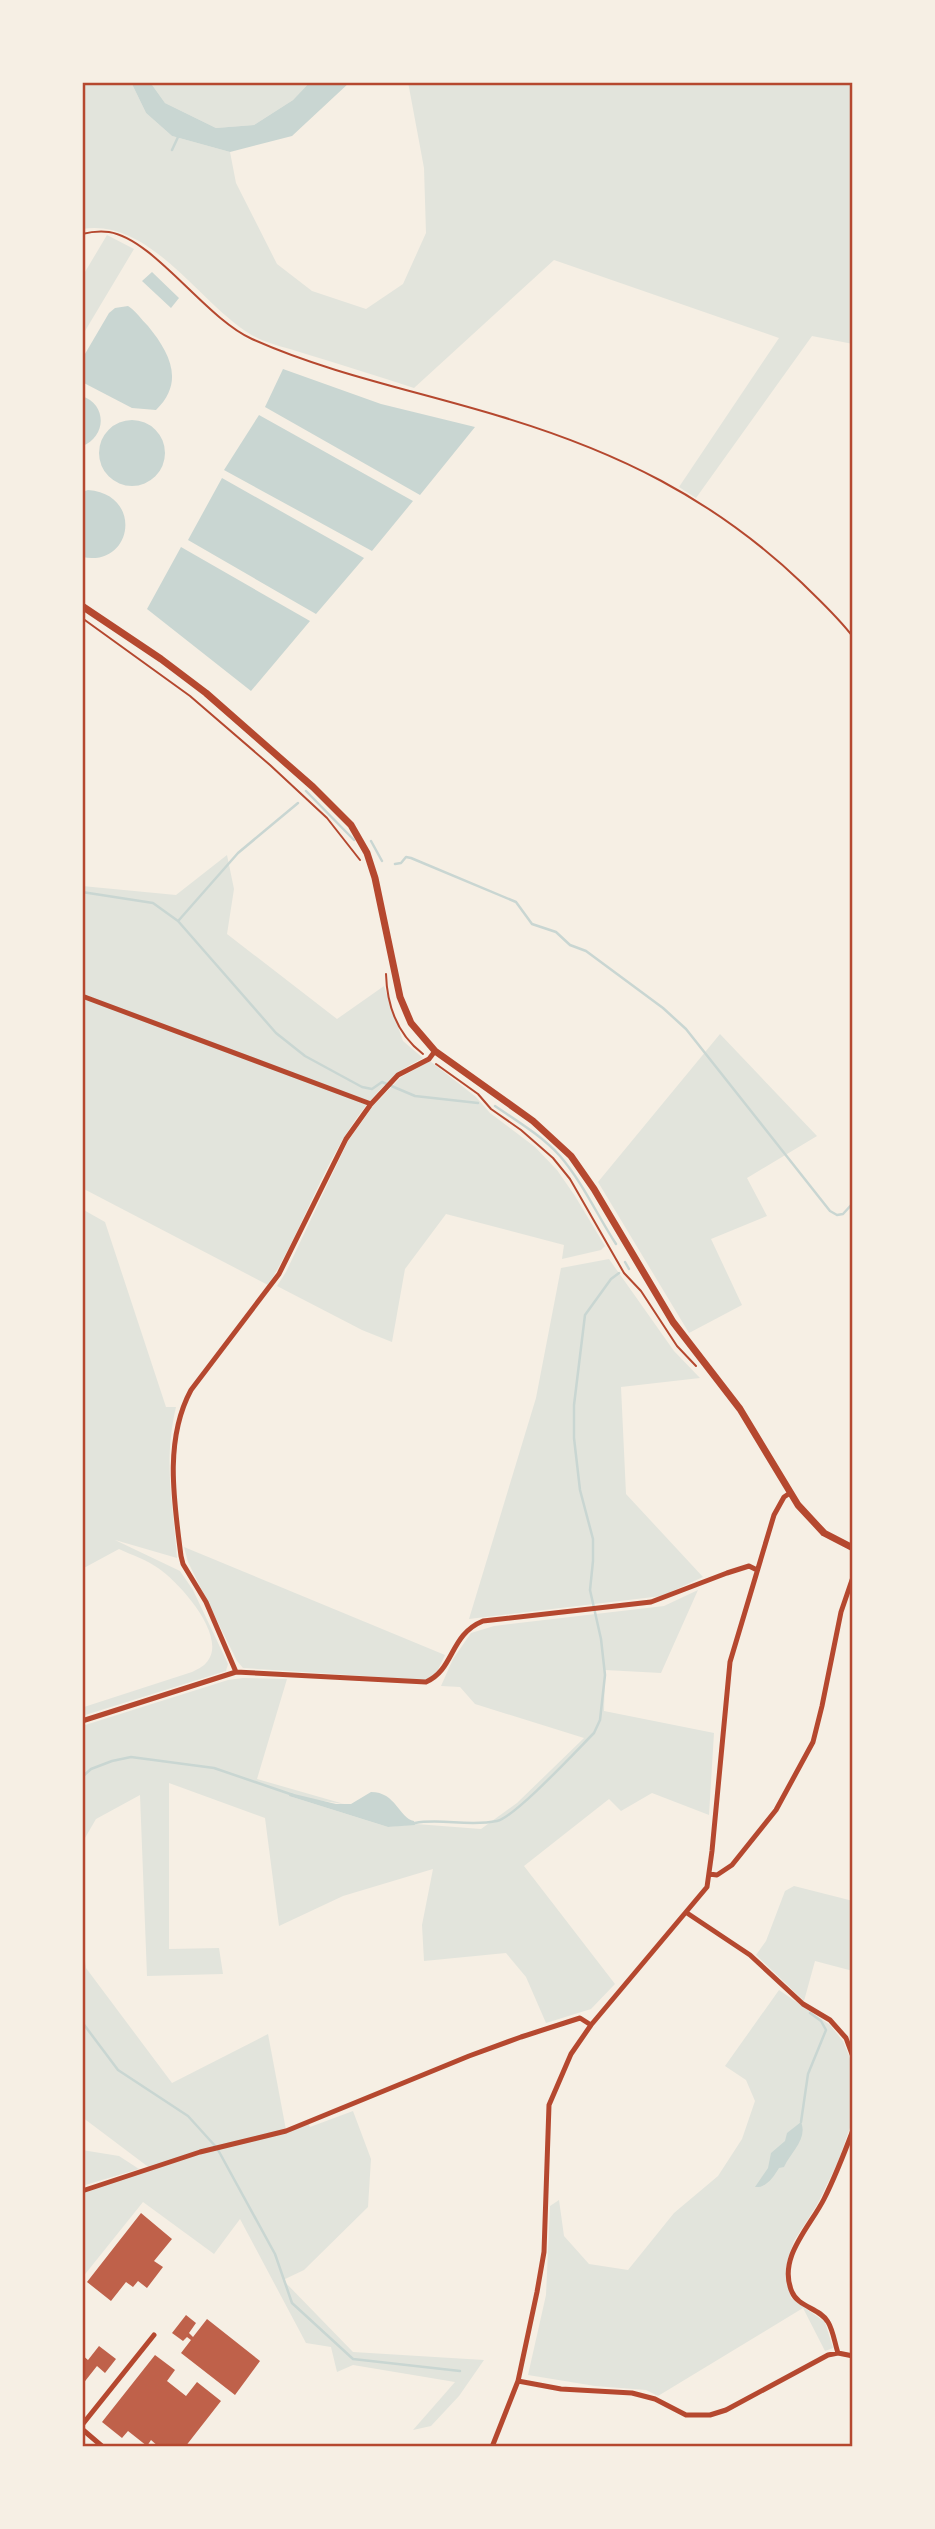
<svg xmlns="http://www.w3.org/2000/svg" width="935" height="2529" font-family="Cabin,sans-serif">
  <style>
    .green { fill: #e2e4dc }
    .water { fill: #c9d6d2 }
    .lines { fill: none; stroke-linecap: round; stroke-linejoin: round }
    .stream { stroke: #c9d6d2; stroke-width: 2.5 }
    .building { fill: #bf614a }
    .path { stroke: #b5482f; stroke-width: 2 }
    .minor { stroke: #b5482f; stroke-width: 5 }
    .tertiary { stroke: #b5482f; stroke-width: 7 }
    .neatline { fill: none; stroke: #b5482f; stroke-width: 2.5 }
  </style>
  <rect width="100%" height="100%" fill="#f6efe4"/>
  <!-- green -->
  <path class="green" d="M82 82H131L146 113 172 136 230 152 236 183 277 264 312 291 366 309 403 284 426 233 424 168 408 82H853V344L812 336 696 498 679 487 779 338 554 260 414 388C378 376 342 365 306 354 288 348 266 344 250 334 198 302 150 218 82 229Z
    M150 82H310L293 100 254 125 216 128 165 103Z
    M107 235 134 249 82 336V277Z
    M227 855 234 889 227 934 337 1019 384 986 403 1041 423 1058C414 1063 403 1068 396 1075 331 1129 312 1216 268 1285L82 1188V886L176 895Z
    M720 1034 817 1136 747 1178 767 1216 711 1239 742 1305 689 1333 598 1182Z
    M430 1061 476 1097 490 1113 535 1147 557 1170 575 1196 605 1246 601 1250 562 1259 564 1245 446 1214 405 1269 392 1342 362 1330 277 1286 286 1272 348 1141 373 1106 401 1077Z
    M82 1209 105 1222 166 1407H176C163 1463 173 1502 177 1558L115 1540 180 1571 193 1590 228 1664 226 1671 82 1716 84 1707 192 1672C196 1670 203 1667 206 1663 230 1638 179 1582 158 1568 147 1560 132 1555 119 1549L82 1569Z
    M609 1259 674 1351 700 1378 621 1387 626 1494 703 1577 662 1596 469 1619 536 1398 561 1268Z
    M184 1547 445 1655 435 1676 425 1680 243 1668 237 1661 188 1562Z
    M698 1590 661 1673 605 1670 604 1711 714 1733 709 1815 652 1793 621 1811 609 1799 524 1866 615 1984 591 2009 546 2023 526 1977 506 1953 424 1961 422 1925 433 1869 343 1896 279 1926 265 1818 169 1783V1949L219 1948 223 1974 147 1976 140 1795 96 1819 82 1843V1726L228 1680 243 1678 287 1679 257 1779 344 1804 289 1796 388 1827 416 1824 481 1829 517 1803 584 1738 475 1704 460 1687 441 1686 453 1659 471 1633 494 1626 664 1606Z
    M794 1886 853 1901V1971L815 1961 804 2001 756 1955 766 1941 785 1891Z
    M82 1940 86 1968 172 2083 268 2034 286 2130 308 2122 310 2127 353 2111 371 2159 368 2207 304 2270 283 2280 353 2352 484 2360 459 2396 431 2426 413 2430 455 2382 353 2365 337 2372 331 2347 306 2343 240 2219 214 2254 143 2202 82 2278V2191L151 2169 82 2117Z
    M779 1990 830 2025 843 2041 852 2063 853 2119 838 2162 817 2205 794 2241 787 2262 786 2277 791 2298 825 2322 833 2348 825 2351 803 2308 658 2396 646 2390 595 2386 528 2375 546 2295 550 2206 559 2200 564 2236 589 2264 628 2270 674 2213 718 2176 742 2139 755 2101 746 2080 725 2066Z
    M82 2150 119 2156 139 2169 82 2186Z"/>
  <!-- water -->
  <path class="water" d="M131 82H150L165 103 216 128 254 125 293 100 310 82H350L292 136 230 152 172 136 146 113Z
    M152 272 179 298 171 308 142 281Z
    M128 306C136 311 141 319 148 326 170 353 185 382 156 410L132 408 82 382V359L109 313 115 308Z
    M283 369 381 404 475 427 420 495 265 407Z
    M82 396C108 405 106 437 82 446Z
    M259 415 413 501 372 551 224 470Z
    M99 453a33 33 0 1 1 66 0a33 33 0 1 1-66 0Z
    M222 478 364 558 316 614 188 540Z
    M88 490C144 494 133 568 82 557V492Z
    M181 547 310 621 251 691 147 609Z
    M371 1792C396 1792 399 1818 414 1821L415 1825 388 1827 289 1796 290 1793 336 1804H351Z
    M801 2122C808 2139 791 2152 784 2167L779 2168C774 2176 767 2188 755 2187L768 2168 771 2153 785 2141 787 2133Z"/>
  <g class="lines">
    <!-- stream -->
    <path class="stream" d="M172 150 178 137
      M306 791 354 840
      M371 841 382 861
      M395 864 401 863 406 857 411 858 516 902 532 924 556 932 570 945 586 951 663 1008 686 1029 830 1211 837 1215 843 1214 853 1203
      M82 892 153 903 178 921 276 1033 305 1056 362 1087 372 1089 382 1082 415 1096 478 1103
      M179 920 238 853 298 803
      M495 1106C517 1121 542 1136 560 1156 583 1183 597 1215 616 1244
      M625 1262 629 1269
      M82 1777 91 1769 112 1761 131 1757 214 1768 293 1795
      M415 1823C441 1818 469 1827 497 1821 515 1817 577 1750 594 1733L600 1720 605 1675 601 1639 590 1590 593 1561V1539L580 1490 574 1438V1405L585 1315 611 1279 619 1273
      M82 2022 118 2070 188 2116 217 2148 275 2254 292 2303 353 2359 460 2371
      M801 2122 808 2074 826 2030 821 2021 810 2013"/>
  </g>
  <!-- building -->
  <path class="building" d="M141 2213 172 2239 154 2261 163 2267 147 2288 138 2281 133 2287 126 2282 111 2301 87 2282Z
    M186 2315 196 2323 189 2333 193 2337 207 2319 260 2361 235 2395 181 2353 191 2340 187 2337 183 2341 172 2333Z
    M99 2346 116 2359 105 2373 97 2366 82 2385V2355L88 2360Z
    M155 2355 175 2370 167 2381 186 2396 197 2382 221 2401 185 2447H159L151 2440 147 2446 128 2431 122 2438 102 2422Z"/>
  <g class="lines">
    <!-- path -->
    <path class="path" d="M82 234C90 232 101 231 109 232 154 239 205 318 252 339 330 374 417 391 499 416 616 451 713 498 802 583 819 600 838 617 853 637
      M82 618 190 696 270 765 327 818 360 860
      M386 974C387 1006 398 1035 423 1054
      M436 1064 478 1094 491 1109 521 1130 553 1158 570 1179 624 1273 641 1291 677 1346 696 1366"/>
    <!-- minor -->
    <path class="minor" d="M82 996 371 1104
      M236 1672 206 1602 183 1564 181 1556C174 1501 164 1440 191 1390L279 1274 346 1139 371 1104 398 1075 429 1059 435 1051
      M82 1721 236 1672 426 1682C455 1669 449 1635 483 1621L651 1602 727 1573 749 1566 757 1570
      M709 1874 717 1875 732 1865 776 1810 813 1742 822 1706 841 1612 853 1577
      M687 1913 750 1955 803 2004 830 2020 846 2038 853 2057
      M82 2191 200 2152 286 2131 469 2056 521 2037 580 2018 591 2025
      M838 2353C835 2344 833 2330 828 2322 820 2308 798 2307 792 2292 777 2258 810 2227 824 2199 835 2177 844 2154 853 2130
      M518 2381 561 2389 632 2393 655 2399 686 2415H710L726 2410 828 2355 838 2353 853 2356
      M82 2425 154 2335
      M82 2429 103 2447
      M492 2447 518 2381 537 2292 544 2252 549 2105 571 2054 591 2025 707 1887 712 1851 730 1662 774 1515 784 1497 790 1493"/>
    <!-- tertiary -->
    <path class="tertiary" d="M82 606 161 659 206 693 313 787 351 825 367 853 375 878 400 997 411 1023 435 1051 533 1121 571 1156 594 1189 673 1322 740 1409 798 1505 824 1533 853 1548"/>
  </g>
  <!-- border -->
  <rect width="935" height="2529" fill="none" stroke="#f6efe4" stroke-width="168"/>
  <rect x="84" y="84" width="767" height="2361" class="neatline"/>
</svg>
